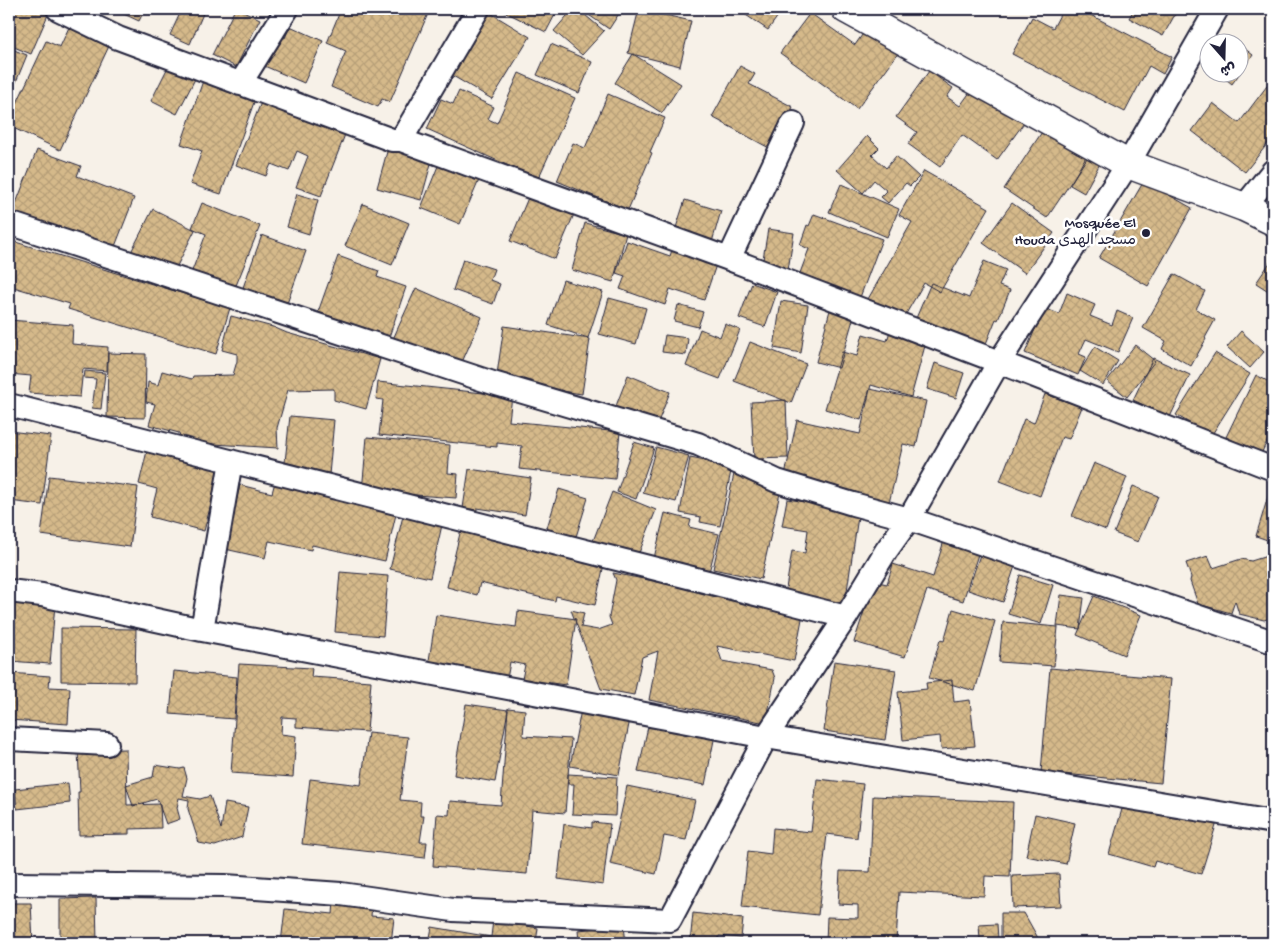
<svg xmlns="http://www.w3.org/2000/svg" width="1282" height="952" font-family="'Gochi Hand','Playpen Sans Arabic',sans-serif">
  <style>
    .building { fill: url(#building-cross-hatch); stroke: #22223b }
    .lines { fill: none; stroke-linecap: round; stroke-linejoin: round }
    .minor-casing { stroke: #22223b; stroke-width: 26 }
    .secondary-casing { stroke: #22223b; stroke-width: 31 }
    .minor { stroke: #fff; stroke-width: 22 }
    .secondary { stroke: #fff; stroke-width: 28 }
    .poi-dot { fill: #22223b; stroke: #fff; stroke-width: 2 }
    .labels { text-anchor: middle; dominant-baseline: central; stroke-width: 5; stroke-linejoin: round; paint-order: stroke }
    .poi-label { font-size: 15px; fill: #22223b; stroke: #fff; text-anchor: end }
  </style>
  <defs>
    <pattern id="building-cross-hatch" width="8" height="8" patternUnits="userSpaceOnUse" patternTransform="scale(1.25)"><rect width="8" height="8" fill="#d5b98a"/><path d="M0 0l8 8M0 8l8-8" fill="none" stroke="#b79f78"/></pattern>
  </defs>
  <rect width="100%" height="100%" fill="#f7f1e8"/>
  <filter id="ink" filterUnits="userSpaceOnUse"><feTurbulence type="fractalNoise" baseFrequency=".02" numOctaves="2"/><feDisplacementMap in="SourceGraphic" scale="10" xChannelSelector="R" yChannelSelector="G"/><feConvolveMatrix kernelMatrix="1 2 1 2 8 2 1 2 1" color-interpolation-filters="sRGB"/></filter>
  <g filter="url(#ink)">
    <!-- building -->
    <path class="building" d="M9 9H48L50 10 31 54 9 45Z
      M113 9H145L139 21Z
      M182 9H205L190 44 170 35Z
      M235 9H239L260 19 236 67 212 55Z
      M341 9H430L390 102 382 99 378 107 331 87 346 51 327 43Z
      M484 9 530 37 492 99 446 72Z
      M499 9H558L546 32Z
      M573 9H578L604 31 582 55 554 31Z
      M580 9H622L609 29Z
      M639 9 691 21 680 66 628 53Z
      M737 9H783L768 30Z
      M1063 9H1079L1172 57 1163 74 1149 66 1125 112 1012 54 1032 17 1053 28Z
      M1134 9H1178L1163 36 1129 18Z
      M810 13 855 45 867 28 899 52 857 109 780 53Z
      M70 25 110 44 60 150 9 126V120L46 41 60 47Z
      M290 26 323 41 304 83 262 65 275 34 285 38Z
      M551 44 592 62 579 93 537 75Z
      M1240 45 1253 55 1232 84 1217 72H1240Z
      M9 48 27 55 9 99Z
      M633 54 681 84 662 113 615 83Z
      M169 65 196 77 177 114 151 101Z
      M740 66 755 74 749 84 793 107 771 149 712 117Z
      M929 71 953 88 947 97 960 106 976 84 1026 120 997 160 962 135 940 167 908 144 917 132 896 117Z
      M519 73 575 98 538 179 427 129 441 99 453 104 459 91 494 107 488 119 497 123Z
      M205 75 257 94 221 194 190 184 202 151 181 144Z
      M1273 78V145L1269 142 1245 172 1192 131 1213 103 1239 123Z
      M608 94 665 118 650 152 652 153 628 210 557 181 573 143 585 148Z
      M262 100 346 132 321 196 296 187 308 156 297 151 289 171 271 164 266 176 236 165Z
      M1048 123 1091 152 1047 218 1004 189Z
      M867 136 879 148 872 155 886 168 896 156 919 177 910 186 906 183 888 203 881 197 887 191 874 180 863 193 837 170Z
      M388 148 432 160 421 200 377 188Z
      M37 150 81 166 77 176 134 198 112 254 11 216Z
      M1089 151 1103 158 1084 193 1070 185Z
      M440 161 480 178 460 224 421 208Z
      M924 171 989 208 940 292 924 283 903 319 868 299 912 222 899 215Z
      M1144 181 1192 208 1148 286 1099 258Z
      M841 184 899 209 887 237 829 212Z
      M530 193 575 212 555 259 510 241Z
      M297 194 318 200 309 234 287 227Z
      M685 200 721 211 710 249 673 237Z
      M202 203 260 226 235 288 192 271 206 234 192 228Z
      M1012 203 1054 233 1025 273 983 243Z
      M363 204 409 223 392 265 345 246Z
      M153 209 195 230 173 274 131 252Z
      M814 214 882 239 859 300 797 281 809 249 800 245 807 225 809 226Z
      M585 223 626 234 613 282 572 270Z
      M768 229 794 233 788 270 762 265Z
      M262 235 306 251 285 309 241 293Z
      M9 240 230 308 216 354 68 309 70 304 10 286 9 290Z
      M627 241 670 256 672 250 716 265 704 300 670 289 665 305 620 289 625 276 616 273Z
      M338 256 379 271 377 277 406 287 389 337 318 312Z
      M1273 258V294L1256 283Z
      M463 259 494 269 490 280 500 284 493 304 453 290Z
      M984 261 1006 270 999 286 1010 290 998 320 996 319 983 351 914 323 931 283 969 298Z
      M1174 274 1205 291 1196 309 1215 320 1205 338 1206 339 1191 366 1162 349 1166 341 1143 328Z
      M563 280 603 292 588 338 548 325Z
      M752 283 777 292 765 327 739 318Z
      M416 288 482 317 459 369 393 339Z
      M1067 293 1095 305 1090 316 1112 325 1117 311 1133 318 1118 352 1086 339 1079 354 1086 357 1078 375 1025 353 1044 308 1059 314Z
      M609 298 646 308 636 344 599 334Z
      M781 301 808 305 801 353 774 348Z
      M678 305 703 312 698 327 674 321Z
      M830 310 854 316 839 368 816 362Z
      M231 316 273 327 287 333 380 359 366 409 334 400V389L288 390 277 428 278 448 182 442 179 433 149 425 155 404 146 402 148 382 158 385 162 371 192 379 193 376 233 375 237 361V354L222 350Z
      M9 320 73 325 72 344 108 347 107 371 83 369 80 397 29 393 31 376 9 374Z
      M725 324 740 330 720 379 686 366 700 329 720 337Z
      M504 326 590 339 582 394 496 381Z
      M890 331 926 342 911 397 871 385 861 420 825 409 842 352 857 356 863 334 887 341Z
      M1241 331 1264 352 1250 368 1227 347Z
      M665 335 688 338 686 355 662 352Z
      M750 342 806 364 791 403 734 381Z
      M1135 345 1155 361 1127 397 1107 381Z
      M1095 347 1118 361 1103 385 1080 371Z
      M108 353 146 354 145 418 107 417Z
      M1215 353 1250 374 1211 436 1176 415Z
      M1153 358 1190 375 1170 417 1133 400Z
      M935 363 964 373 956 398 927 389Z
      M85 371 105 373 101 409 92 408 96 379 84 378Z
      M628 375 670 392 656 427 614 411Z
      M1256 375 1273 384V429L1261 454 1226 437Z
      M378 382 512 396 509 421 620 432 615 479 519 469 522 446 497 443V447L379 435 383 400 376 399Z
      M870 389 926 401 916 447 903 444 889 503 784 479 797 420 860 434Z
      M1045 394 1082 407 1069 439 1062 437 1040 496 1000 481 1024 419 1034 423Z
      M786 400 788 458 754 459 751 402Z
      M290 416 334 420 329 475 284 471Z
      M9 431 51 436 42 505 9 501Z
      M367 437 450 445 448 473 458 474 456 498 362 491Z
      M634 442 654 448 636 499 617 492Z
      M656 447 689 456 676 502 643 493Z
      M147 451 220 469 204 531 150 517 157 489 139 484Z
      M690 458 732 466 720 526 700 522 701 517 680 513Z
      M1094 463 1127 477 1106 530 1072 516Z
      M469 469 531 478 525 515 477 508V510L463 508Z
      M734 474 782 484 761 579 713 569Z
      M49 476 138 487 130 547 41 535Z
      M1273 480V542L1256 536Z
      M275 482 397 510 385 561 312 545 311 550 269 541 265 558 225 549 240 485 272 493Z
      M1133 486 1158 496 1138 542 1114 533Z
      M559 489 588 498 575 540 546 531Z
      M612 492 656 510 637 558 593 541Z
      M787 499 859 510 845 604 785 595 792 551 805 553 808 530 782 526Z
      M665 513 691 520 689 527 719 534 709 572 654 558Z
      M403 516 442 525 430 578 390 569Z
      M462 525 605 560 595 605 556 596 555 601 480 583 477 595 447 587Z
      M945 537 980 548 963 601 927 590 905 657 854 642 874 581 887 584 893 564 933 577Z
      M982 549 1017 560 1003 602 968 590Z
      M1208 556 1213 568 1241 559 1251 561 1267 556 1269 563 1273 561V626L1270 618 1264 620 1239 614 1235 601 1231 613 1198 604 1190 581 1191 577 1186 563Z
      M340 572 388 576 383 636 335 632Z
      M613 573 720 594 805 603 794 661 717 646 722 661 772 670 775 678 766 723 649 700 658 651 642 657 634 695 601 689 571 610 584 613 581 627 598 630 612 625 609 617 616 580Z
      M1020 575 1053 585 1041 624 1008 614Z
      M1061 595 1084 598 1080 629 1057 626Z
      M1094 596 1141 615 1124 655 1077 635Z
      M9 601 55 604 50 664 9 661Z
      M953 609 995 621 975 691 929 678 940 640 944 641Z
      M518 611 576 619 566 685 522 679 525 665 510 662 507 679 428 667 436 615 516 627Z
      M1003 622 1058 627 1054 666 999 662Z
      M61 628 136 629 135 682 61 681Z
      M834 661 896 670 885 740 824 731Z
      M239 664 312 668 311 677 371 681 367 732 296 727V718L282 717 281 734 296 736 293 777 231 773Z
      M1050 668 1171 679 1161 783 1041 772Z
      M174 671 237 677 234 719 170 714Z
      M9 673 50 676 49 687 70 688 68 724 9 720Z
      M952 680 954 702 970 700 975 746 941 749 940 736 903 740 898 692 927 689 926 683Z
      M466 704 508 710 495 782 454 775Z
      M508 708 525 710 523 736 571 739 565 813 532 810 527 874 433 866 437 814 449 815 450 801 501 805Z
      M581 710 630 719 619 775 570 766Z
      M649 722 715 735 705 785 638 772Z
      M368 733 408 737 400 800 421 802 420 816H424L420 842H427L425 858 302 844 310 779 361 785Z
      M126 749 127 805 160 804 161 828 129 829V834L79 835 78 792H80L78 750Z
      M155 765 180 769 184 768 187 778 183 796 200 799 210 796 221 829 225 803 248 807 242 837 215 846 199 843 188 809 189 800 179 798 177 808 180 819 166 824 157 799 133 806 126 785 153 777Z
      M568 774 617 777 615 816 572 814 574 784H568Z
      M817 779 863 784 857 838 827 834 818 915 742 907 748 851 771 854 773 828 811 832Z
      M68 783 70 803 17 809 15 789Z
      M627 786 695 800 686 840 664 836 656 874 610 864Z
      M1127 792 1218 819 1201 874 1155 861 1153 867 1109 854Z
      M873 796 1013 802 1010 877 985 876 984 896 899 892 896 943H826L827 917 858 918V905L838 904 840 871 870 872Z
      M1035 814 1075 823 1066 864 1026 856Z
      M592 822 610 824 603 885 558 879 564 824 592 828Z
      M1059 874 1061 906 1013 908 1012 876Z
      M96 898 97 943H60V899Z
      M334 902 372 905 371 916 394 918 391 943H281L285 909 333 914Z
      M9 903H31L33 943H9Z
      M693 913 743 919 741 938 719 936 718 943H690Z
      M1001 913H1024L1038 938 1008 943H1001Z
      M493 920 538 928 536 943H429L432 927 491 937Z
      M997 924 998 939 980 940 979 925Z
      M624 926 626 943H579L578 930Z
      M186 939 187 943H132Z"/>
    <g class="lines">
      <!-- minor casing -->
      <g class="minor-casing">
        <path id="minor" d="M58 9 118 38 392 140H401L729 259 999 362 1273 469
          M240 84 287 9
          M401 140 478 9
          M1244 207 1273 171
          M9 223 493 383 698 444 777 481 853 504 909 519 1273 642
          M729 259 793 123
          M9 405 846 617
          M9 591 42 595 202 630 766 737 1273 822
          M202 630 231 461
          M9 739 107 744
          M9 884 225 886 341 894 453 910 670 920 766 737 846 617 886 551 909 519 999 362 1128 164 1217 9"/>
      </g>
      <!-- secondary casing -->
      <g class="secondary-casing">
        <path id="secondary" d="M846 9 1128 164 1244 207 1273 221"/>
      </g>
      <!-- minor -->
      <use href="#minor" class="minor"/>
      <!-- secondary -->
      <use href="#secondary" class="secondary"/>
    </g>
  </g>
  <!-- markers -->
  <circle class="poi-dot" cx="1146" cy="233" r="5"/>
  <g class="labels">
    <!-- poi labels -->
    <g class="poi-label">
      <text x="1136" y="224">Mosquée El<tspan x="1136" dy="17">Houda مسجد الهدى</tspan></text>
    </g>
  </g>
  <!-- margin -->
  <rect width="1282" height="952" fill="none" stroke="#fff" stroke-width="30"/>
  <rect x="15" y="15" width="1252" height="922" fill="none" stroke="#22223b" stroke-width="2" filter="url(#ink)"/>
  <!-- north arrow -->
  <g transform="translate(1224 58) rotate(160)"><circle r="24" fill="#ffffff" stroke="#a7a7b1"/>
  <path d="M0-4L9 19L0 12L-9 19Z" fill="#22223b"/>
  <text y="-8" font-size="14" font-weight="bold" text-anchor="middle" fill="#22223b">ش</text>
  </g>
</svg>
